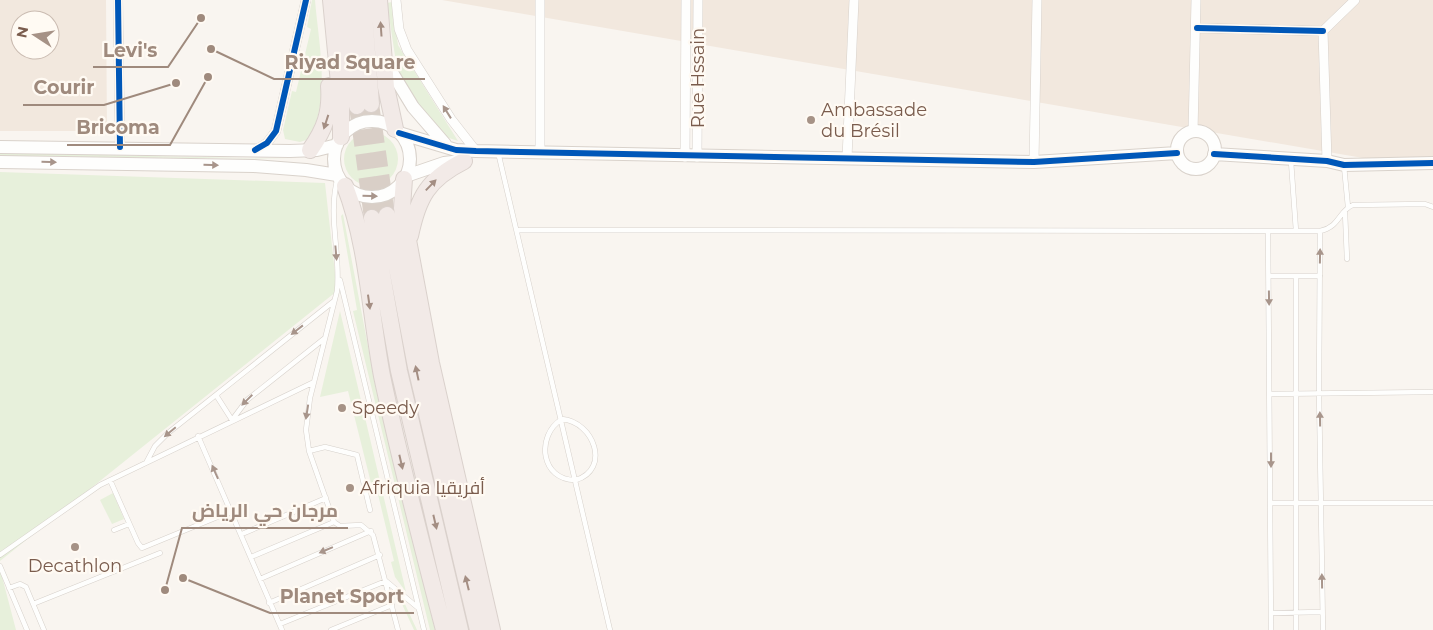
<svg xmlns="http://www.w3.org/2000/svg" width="1433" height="630" font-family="Montserrat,Cairo,sans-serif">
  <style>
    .residential { fill: #f2e8de; fill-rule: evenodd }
    .green { fill: #e7f0db }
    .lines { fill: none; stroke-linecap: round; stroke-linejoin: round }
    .highway-tunnel { stroke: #d9cfc7; stroke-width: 16; stroke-dasharray: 16 8; stroke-linecap: butt }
    .lane-casing { stroke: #d7d1cb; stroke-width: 5.5 }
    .street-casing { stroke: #d7d1cb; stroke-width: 10 }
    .secondary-casing { stroke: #d9d2cb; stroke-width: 14 }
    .highway-casing { stroke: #dad1cc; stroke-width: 18 }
    .lane { stroke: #fefefd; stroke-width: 4.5 }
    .street { stroke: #fefefd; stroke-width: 9 }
    .secondary { stroke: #fefefd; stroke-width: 12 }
    .highway { stroke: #f2eae7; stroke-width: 16 }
    .cycleway-casing { stroke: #fffaf3; stroke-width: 9 }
    .cycleway { stroke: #0057b8; stroke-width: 6 }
    .oneway { fill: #a48e83 }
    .oneway2 { fill: #a8958b }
    .poi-dot { fill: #a69286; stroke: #fffaf3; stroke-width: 2 }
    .labels { text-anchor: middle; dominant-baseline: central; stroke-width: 4.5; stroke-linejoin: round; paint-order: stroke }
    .street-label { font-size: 18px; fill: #7a5c4d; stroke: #fffaf3 }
    .poi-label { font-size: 18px; fill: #7a5c4d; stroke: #fffaf3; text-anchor: start }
    .leader { fill: none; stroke: #9f8a7d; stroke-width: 2 }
    .callout-dot { fill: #9f8a7d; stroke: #fffaf3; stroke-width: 2 }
    .callout-label { font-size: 19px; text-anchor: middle; font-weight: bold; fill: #9f8a7d; stroke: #fffaf3; stroke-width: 4.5; stroke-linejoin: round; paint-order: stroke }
  </style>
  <rect width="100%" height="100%" fill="#f9f5f0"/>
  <!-- residential -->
  <path class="residential" d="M0 0H106L107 131H0ZM20 20H50V50H20Z
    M442 0H1433V170Z"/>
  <!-- green -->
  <path class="green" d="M312 0H315C318 40 333 108 306 140L300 142 285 139 283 130 292 91 296 92 311 29 307 27Z
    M392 2 398 45 458 141 440 135 405 91 397 69 387 3Z
    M344 159a27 27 0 1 1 54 0a27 27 0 1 1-54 0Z
    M0 153 298 159 0 156Z
    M0 172 325 183 337 291 0 561Z
    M343 214 377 394 435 630H430L353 311 357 310 341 216Z
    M340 311 406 592 395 577 391 562 394 561 376 486 372 487 348 391 320 397Z
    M113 493 124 519 112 524 100 500Z
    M0 569 16 630H0Z
    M403 600 417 630H414L401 602Z"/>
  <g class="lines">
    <!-- highway-tunnel -->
    <path class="highway-tunnel" d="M371 104 387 215
      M357 106 372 218"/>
    <!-- lane casing -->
    <g class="lane-casing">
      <path id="lane" d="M498 152 610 630
        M1291 161 1296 231
        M1344 166 1348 207
        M338 177C327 215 341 253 337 291L310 398 306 430 309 451 334 522 340 526 361 525 373 535 398 630
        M1345 212 1347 259
        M517 230 1320 231C1340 227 1339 210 1353 205L1425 204 1433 207
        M1268 231 1271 630
        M1320 231 1319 392 1323 630
        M1269 276H1320
        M340 280 424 630
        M1271 394 1433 392
        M216 395 232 420 247 400 325 338
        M562 419C594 422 611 469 576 480 541 481 535 436 562 419Z
        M198 436 282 630
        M309 451 325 447 357 455 370 510
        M147 461 155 446 168 433 334 301
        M110 480 138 543 142 548 232 511
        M1271 503H1433
        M114 530 129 524
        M242 534 326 498
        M0 555 100 485 314 382
        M251 557 334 522
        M0 566 27 630
        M260 579 371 531
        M9 588 20 584 26 587 44 630
        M269 603 380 555
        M33 604 160 553
        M1271 613 1322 612
        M280 624 386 581 417 607
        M331 630 392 605
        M1296 630V276"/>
    </g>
    <!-- street casing -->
    <g class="street-casing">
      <path id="street" d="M118 0 120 147
        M396 0 399 29 407 50 451 119 476 151
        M540 0V152
        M1197 28 1323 31
        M1193 132 1196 0
        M256 150 267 143 276 131 306 0
        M685 157 686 0
        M697 157 698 0
        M847 158 854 0
        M1327 161 1323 31 1355 0
        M1034 162 1037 0"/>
    </g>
    <!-- secondary casing -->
    <g class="secondary-casing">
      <path id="secondary" d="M385 61 413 107 445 144
        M334 159a38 38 0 1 1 76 0a38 38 0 1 1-76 0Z
        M1177 150a19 19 0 1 1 38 0a19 19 0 1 1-38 0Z
        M399 133 456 150 476 151 1034 162 1177 153
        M0 147 290 151 317 150 337 145
        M1214 154 1327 161 1344 165 1433 163
        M0 162 254 166 306 170 337 175
        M406 176 444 163 461 161"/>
    </g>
    <!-- highway casing -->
    <g class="highway-casing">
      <path id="highway" d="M331 0 341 104V137
        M347 0 357 106
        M363 0 371 104
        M379 0 386 87 395 129
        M310 150C325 129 331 112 329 86
        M404 179 402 208 431 363 492 630
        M345 186C368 246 370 313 382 376 400 461 422 546 444 630
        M387 215 416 367 478 630
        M372 218 399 371 460 630
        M410 236C418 197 428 179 464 161"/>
    </g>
    <!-- lane -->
    <use href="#lane" class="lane"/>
    <!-- street -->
    <use href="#street" class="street"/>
    <!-- secondary -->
    <use href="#secondary" class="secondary"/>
    <!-- highway -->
    <use href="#highway" class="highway"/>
    <!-- cycleway casing -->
    <g class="cycleway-casing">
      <path id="cycleway" d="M118 0 120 147
        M1197 28 1323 31
        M399 133 456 150 476 151 1034 162 1177 153
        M255 150 267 143 276 131 306 0
        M1214 154 1327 161 1344 165 1433 163"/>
    </g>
    <!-- cycleway -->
    <use href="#cycleway" class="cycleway"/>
  </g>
  <!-- one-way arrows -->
  <defs><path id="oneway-solid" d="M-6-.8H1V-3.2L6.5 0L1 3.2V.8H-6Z" transform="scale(1.25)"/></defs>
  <g class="oneway">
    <use href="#oneway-solid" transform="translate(381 29) rotate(-94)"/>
    <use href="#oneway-solid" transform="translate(326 122) rotate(108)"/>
    <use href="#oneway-solid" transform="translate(431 185) rotate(-46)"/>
    <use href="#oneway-solid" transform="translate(369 302) rotate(82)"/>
    <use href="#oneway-solid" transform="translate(417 373) rotate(-102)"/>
    <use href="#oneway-solid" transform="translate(401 462) rotate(77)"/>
    <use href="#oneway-solid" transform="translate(435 522) rotate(77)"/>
    <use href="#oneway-solid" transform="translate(467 583) rotate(-104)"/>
  </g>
  <g class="oneway2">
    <use href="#oneway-solid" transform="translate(447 112) rotate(-122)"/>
    <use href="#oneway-solid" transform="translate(49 162) rotate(1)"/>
    <use href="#oneway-solid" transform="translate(211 165) rotate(1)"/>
    <use href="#oneway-solid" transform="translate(370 196) rotate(2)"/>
    <use href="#oneway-solid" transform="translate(336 253) rotate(85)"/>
    <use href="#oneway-solid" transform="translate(1320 256) rotate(-89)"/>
    <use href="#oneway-solid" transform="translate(1269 298) rotate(89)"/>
    <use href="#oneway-solid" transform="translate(297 330) rotate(142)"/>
    <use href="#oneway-solid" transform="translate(247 400) rotate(135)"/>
    <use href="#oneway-solid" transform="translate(307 412) rotate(99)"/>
    <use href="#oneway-solid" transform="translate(1320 419) rotate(-91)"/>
    <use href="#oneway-solid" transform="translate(170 432) rotate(140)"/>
    <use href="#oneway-solid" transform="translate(1271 460) rotate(90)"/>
    <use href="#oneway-solid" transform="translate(215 472) rotate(-114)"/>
    <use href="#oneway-solid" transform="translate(326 550) rotate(157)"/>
    <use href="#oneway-solid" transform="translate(1322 581) rotate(-91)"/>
  </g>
  <!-- markers -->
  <g class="poi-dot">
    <circle cx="811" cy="120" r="5"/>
    <circle cx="342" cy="408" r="5"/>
    <circle cx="350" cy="488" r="5"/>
    <circle cx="75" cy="547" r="5"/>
  </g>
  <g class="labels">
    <!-- street labels -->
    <g class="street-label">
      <text transform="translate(698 78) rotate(-90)">Rue Hssain</text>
    </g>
    <!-- poi labels -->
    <g class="poi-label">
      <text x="821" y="110">Ambassade<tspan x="821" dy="21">du Brésil</tspan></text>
      <text x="352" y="408">Speedy</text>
      <text x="360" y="488">Afriquia أفريقيا</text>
      <text x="75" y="566" text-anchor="middle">Decathlon</text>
    </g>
  </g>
  <!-- callouts -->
  <path class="leader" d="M201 18L168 67H93M211 49L274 79H425M176 83L104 105H23M208 77L170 145H67M165 590L182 528H348M183 578L270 613H414"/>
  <g class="callout-dot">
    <circle cx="201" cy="18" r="5"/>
    <circle cx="211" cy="49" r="5"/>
    <circle cx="176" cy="83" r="5"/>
    <circle cx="208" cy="77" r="5"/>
    <circle cx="165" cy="590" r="5"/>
    <circle cx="183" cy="578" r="5"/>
  </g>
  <g class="callout-label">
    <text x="130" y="57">Levi's</text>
    <text x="350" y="69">Riyad Square</text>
    <text x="64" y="94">Courir</text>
    <text x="118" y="134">Bricoma</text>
    <text x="265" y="517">مرجان حي الرياض</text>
    <text x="342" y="603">Planet Sport</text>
  </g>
  <!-- north arrow -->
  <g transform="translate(35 35) rotate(282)"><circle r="24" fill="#fffaf3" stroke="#cabbb1"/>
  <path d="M0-4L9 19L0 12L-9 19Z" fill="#a69286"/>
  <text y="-8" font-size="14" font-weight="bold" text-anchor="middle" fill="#7a5c4d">N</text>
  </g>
</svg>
